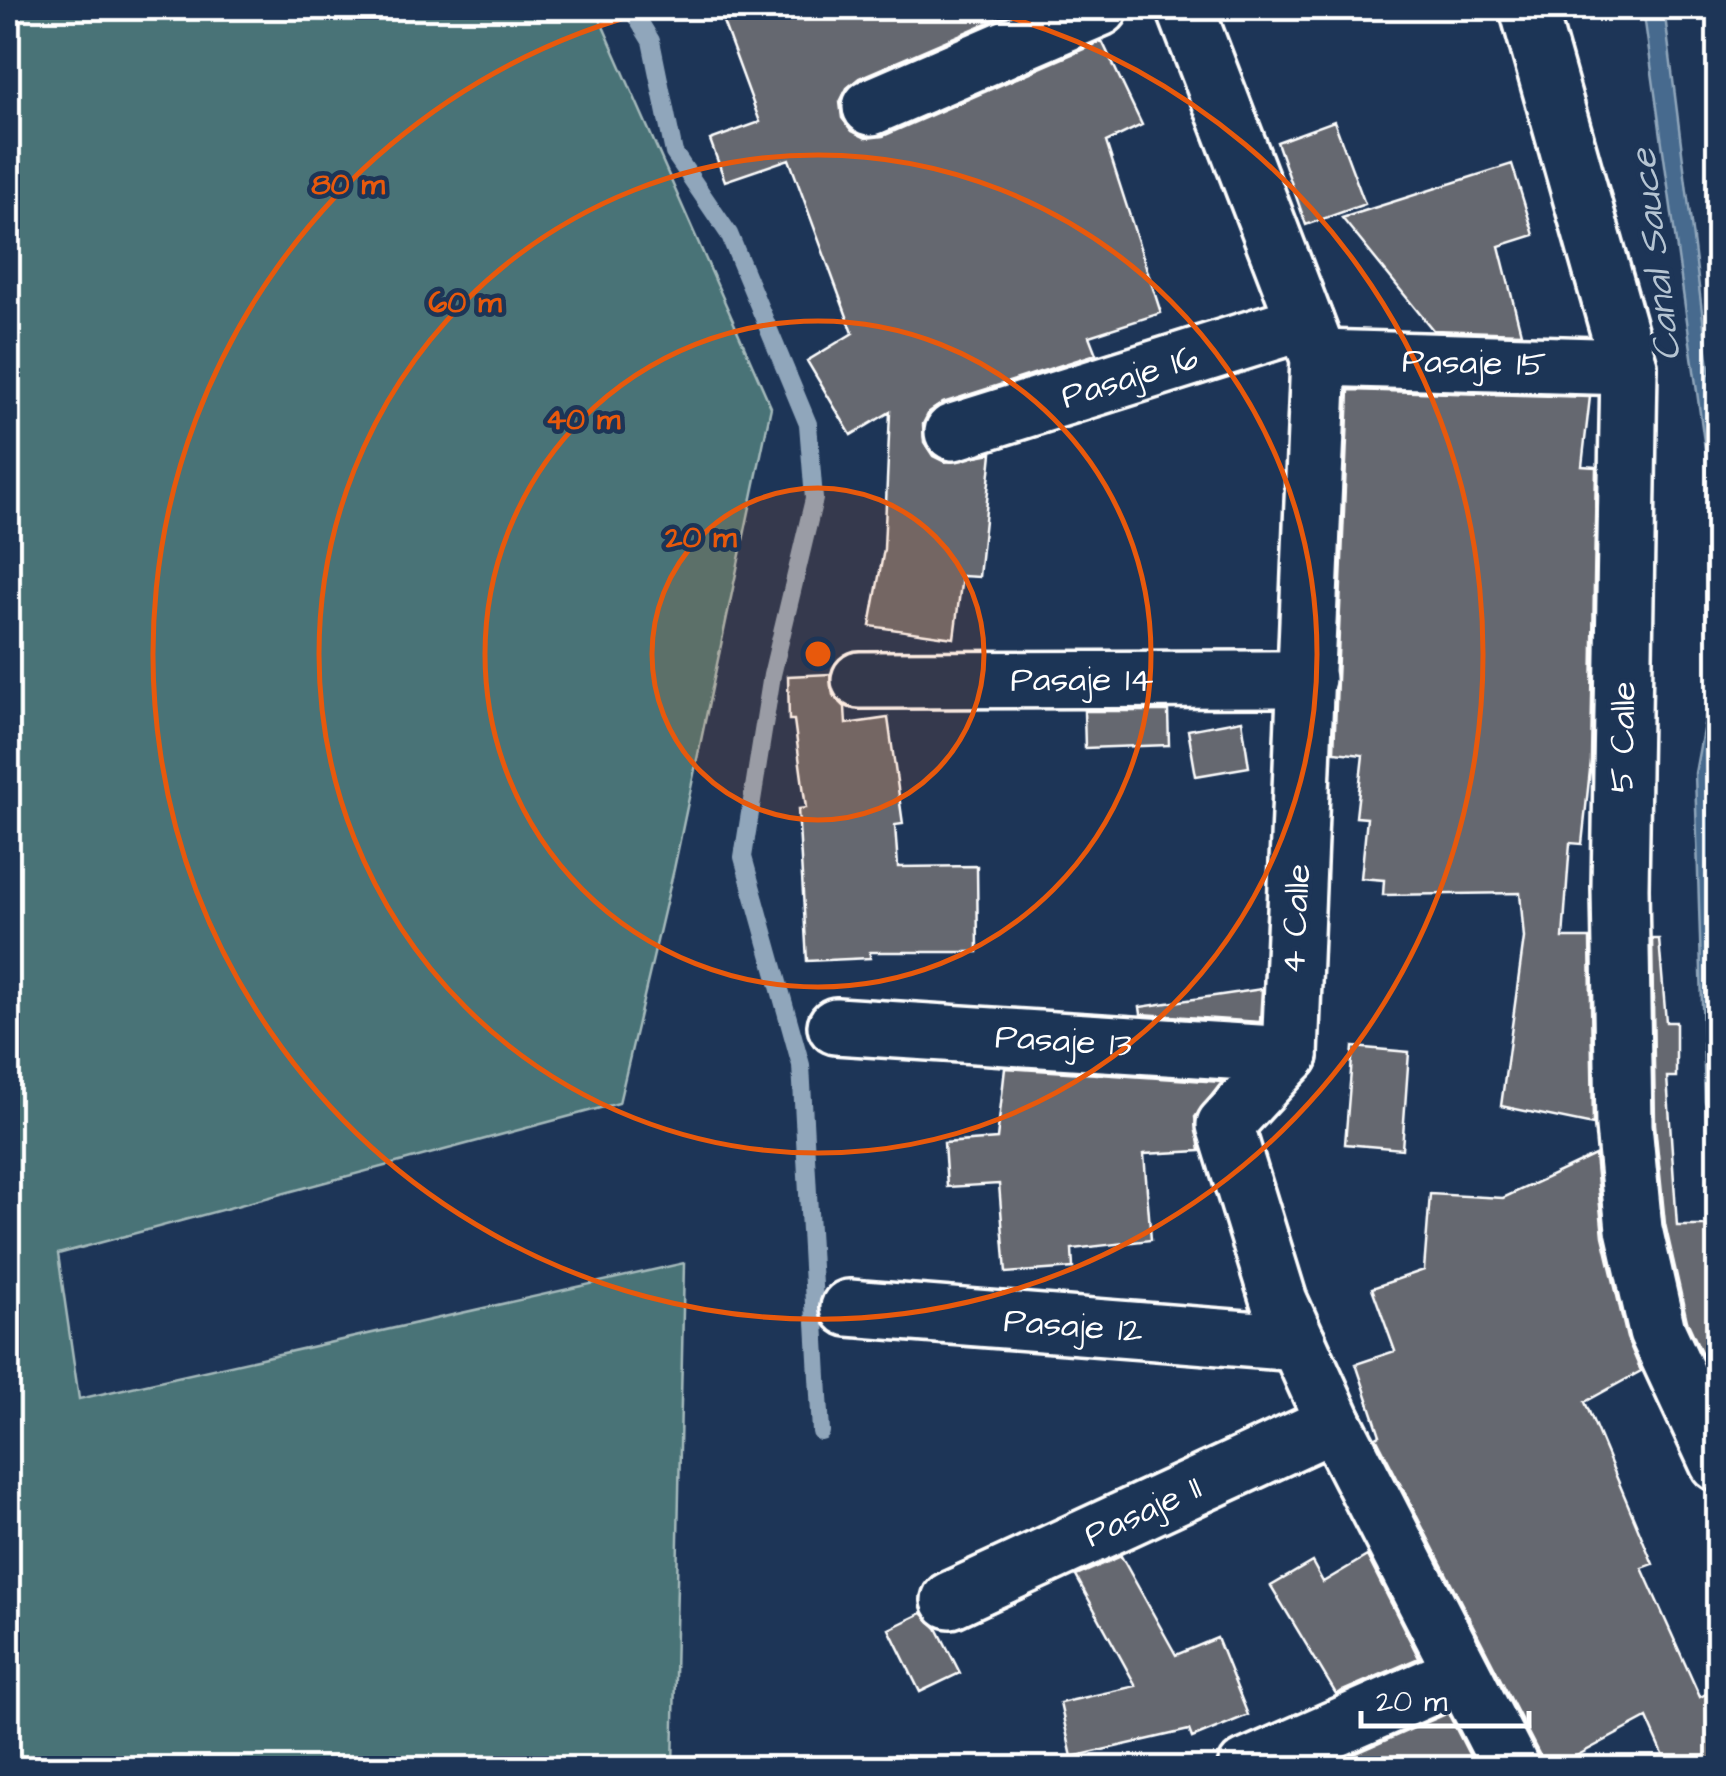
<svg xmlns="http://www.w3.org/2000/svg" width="1726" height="1776" font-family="'Architects Daughter',sans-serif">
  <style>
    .green { fill: #497377; stroke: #a4b9bb; stroke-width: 2.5 }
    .water { fill: #466b8e; stroke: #90a6bb; stroke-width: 2.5 }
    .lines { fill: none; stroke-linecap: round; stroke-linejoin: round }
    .stream { stroke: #90a6bb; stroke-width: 18 }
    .building { fill: #656870; stroke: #fff; stroke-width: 2.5 }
    .minor-casing { stroke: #fff; stroke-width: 62 }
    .minor { stroke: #1d3557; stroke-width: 55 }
    .ring { fill: none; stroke: #e8590c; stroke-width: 5 }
    .labels { text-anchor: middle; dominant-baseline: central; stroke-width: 9; stroke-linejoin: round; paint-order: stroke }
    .street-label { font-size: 35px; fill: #fff; stroke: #1d3557 }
    .water-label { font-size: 38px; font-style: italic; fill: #b5c4d2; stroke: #1d3557 }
    .centre { fill: #e8590c; stroke: #1d3557; stroke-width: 5 }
    .ring-label { font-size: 30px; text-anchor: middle; font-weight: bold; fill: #e8590c; stroke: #1d3557; stroke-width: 9; stroke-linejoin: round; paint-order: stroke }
  </style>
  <rect width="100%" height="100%" fill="#1d3557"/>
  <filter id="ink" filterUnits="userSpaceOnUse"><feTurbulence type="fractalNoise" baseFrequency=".01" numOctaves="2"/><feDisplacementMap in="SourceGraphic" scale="20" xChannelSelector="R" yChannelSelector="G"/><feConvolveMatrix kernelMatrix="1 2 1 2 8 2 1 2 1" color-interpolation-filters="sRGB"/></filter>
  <g filter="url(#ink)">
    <!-- green -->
    <path class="green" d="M8 8H595L771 407 674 869 619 1103 58 1254 79 1399 684 1263 673 1768H8Z"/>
    <!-- water -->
    <path class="water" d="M1643 8H1664L1718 439V541Z
      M1718 649V1124L1705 1102 1695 773Z"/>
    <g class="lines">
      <!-- stream -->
      <path class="stream" d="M631 8 651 41 674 153 729 234 808 424 814 499 772 675 743 857 801 1065 821 1432"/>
    </g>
    <!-- building -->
    <path class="building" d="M718 8H1022L859 78 847 88 840 102 842 118 852 131 866 138 883 136 1102 41 1142 125 1106 142 1161 313 1089 336 1096 354 943 403 929 412 923 424 924 442 933 456 945 462 992 453 979 577 962 576 954 638 870 626 884 549 890 412 851 435 807 361 853 333 789 159 725 181 710 140 760 122Z
      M1334 121 1365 204 1306 225 1277 142Z
      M1512 164 1534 235 1499 246 1521 333 1433 330 1342 218Z
      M1349 390 1590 397 1582 466 1596 467 1591 761 1582 844 1570 843 1563 938H1590L1593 1125 1501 1106 1524 938 1520 893 1383 895 1384 880 1361 878 1367 818 1356 817 1363 755 1334 752Z
      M830 674 833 695 845 707 846 724 888 718 903 824 895 825 898 867 977 866 978 952H870V958L807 961 798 809 806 808 794 720H789L788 676Z
      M1084 711H1168L1169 745 1085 748Z
      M1242 720 1249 767 1196 776 1188 730Z
      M1652 939H1659L1666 1022H1676V1077H1667L1677 1226H1712V1376L1687 1321 1665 1224 1655 1124Z
      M1262 989 1260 1022 1141 1014 1140 1007Z
      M1353 1047 1409 1052 1402 1149 1345 1144Z
      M1005 1068 1222 1082 1195 1117 1200 1151 1144 1154 1151 1240 1072 1249 1073 1268 1006 1273 999 1184 947 1187 944 1143 997 1139Z
      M1595 1155 1603 1236 1627 1338 1641 1371 1585 1402 1653 1564 1642 1568 1700 1697 1718 1688V1768H1669L1647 1718 1554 1768H1542L1539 1754 1376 1437 1380 1435 1356 1364 1395 1351 1372 1288 1424 1270 1430 1194 1503 1198Z
      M1121 1556 1176 1655 1217 1638 1248 1715 1192 1738 1189 1730 1072 1757 1060 1703 1136 1686 1076 1576Z
      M1367 1556 1419 1658 1336 1694 1271 1586 1312 1562 1323 1582Z
      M922 1613 937 1628 960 1673 920 1692 889 1629Z
      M1448 1713 1476 1768H1322Z"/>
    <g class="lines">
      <!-- minor casing -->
      <g class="minor-casing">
        <g id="minor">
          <path d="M1185 8 1319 358 1290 1055 1225 1125 1279 1301 1334 1423 1511 1768"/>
          <path d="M1528 8 1629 367 1620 888 1624 1126 1634 1229 1657 1331 1718 1463"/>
          <path d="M871 107 1100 8"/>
          <path id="s1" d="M1319 358 1629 367"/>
          <path id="s2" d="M953 432 1305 322"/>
          <path id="s3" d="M860 680 1307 679"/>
          <path id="s4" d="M836 1026 1290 1055"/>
          <path id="s5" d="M849 1308 1298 1343"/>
          <path id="s6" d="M950 1600 1334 1423"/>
          <path d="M1246 1768 1462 1673"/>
        </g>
      </g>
      <!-- minor -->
      <use href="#minor" class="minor"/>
    </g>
  </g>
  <!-- distance rings -->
  <circle cx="818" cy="654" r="166" fill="#e8590c" fill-opacity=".12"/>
  <g class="ring">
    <circle cx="818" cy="654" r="166"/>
    <circle cx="818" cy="654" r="333"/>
    <circle cx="818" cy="654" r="499"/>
    <path d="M979 9A665 665 0 1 1 657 9"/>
  </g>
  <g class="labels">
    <!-- street labels -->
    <g class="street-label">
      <text stroke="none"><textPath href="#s1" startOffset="155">Pasaje 15</textPath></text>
      <text stroke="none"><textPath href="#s2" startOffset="185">Pasaje 16</textPath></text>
      <text stroke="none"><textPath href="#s3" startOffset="222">Pasaje 14</textPath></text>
      <text transform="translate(1623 737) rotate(-89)">5 Calle</text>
      <text transform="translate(1296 919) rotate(-87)">4 Calle</text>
      <text stroke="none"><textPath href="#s4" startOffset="228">Pasaje 13</textPath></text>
      <text stroke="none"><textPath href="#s5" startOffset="225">Pasaje 12</textPath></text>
      <text stroke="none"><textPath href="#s6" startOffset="212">Pasaje 11</textPath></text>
    </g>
    <!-- water labels -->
    <g class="water-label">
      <text transform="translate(1656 255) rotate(-97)">Canal Sauce</text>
    </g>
  </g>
  <circle cx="818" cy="654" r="15" class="centre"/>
  <g class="ring-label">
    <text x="348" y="194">80 m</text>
    <text x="465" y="312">60 m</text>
    <text x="583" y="429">40 m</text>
    <text x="701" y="547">20 m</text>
  </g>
  <!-- margin -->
  <rect width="1726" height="1776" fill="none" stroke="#1d3557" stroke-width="40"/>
  <rect x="20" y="20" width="1686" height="1736" fill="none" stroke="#fff" stroke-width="4" filter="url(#ink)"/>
  <!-- scale -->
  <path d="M1361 1711v15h168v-15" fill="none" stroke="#ffffff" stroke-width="5"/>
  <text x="1376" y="1711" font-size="30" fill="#ffffff" stroke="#1d3557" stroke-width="8" paint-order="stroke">20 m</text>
</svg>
